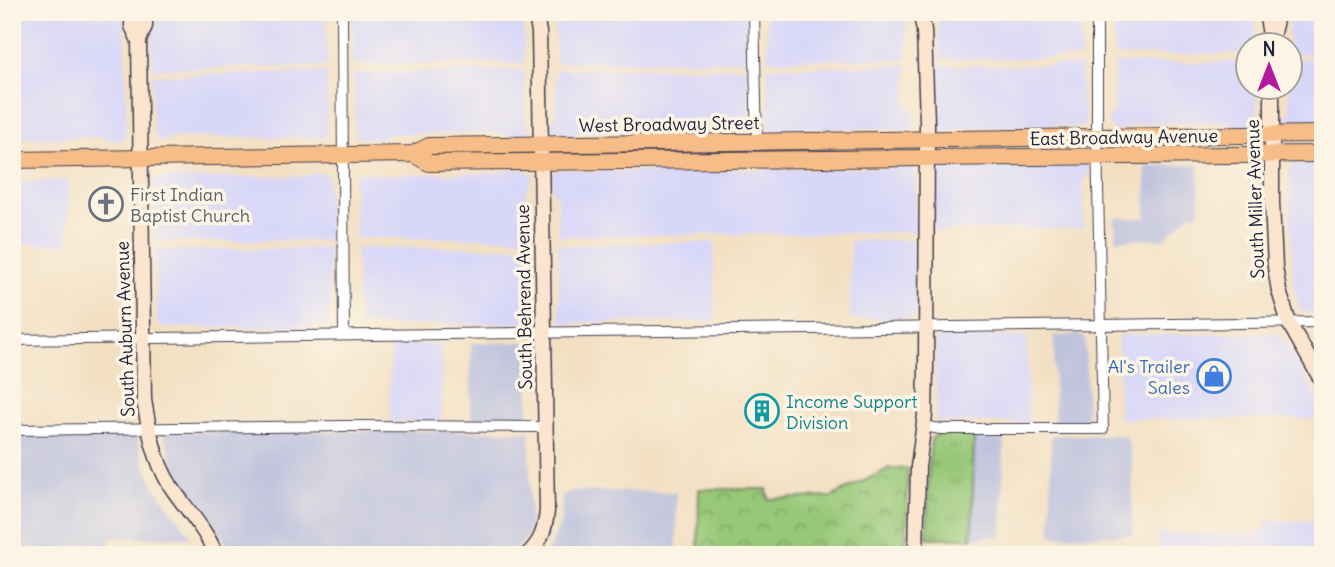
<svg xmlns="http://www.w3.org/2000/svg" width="1335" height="567" font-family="Delius,sans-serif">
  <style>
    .built { fill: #d8d7f8 }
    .industrial { fill: #bfc2dd }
    .grass { fill: url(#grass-tufts); stroke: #5c7559; stroke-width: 2 }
    .park { fill: url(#park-crowns); stroke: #5c7559; stroke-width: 2 }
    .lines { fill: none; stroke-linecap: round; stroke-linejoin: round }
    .street-casing { stroke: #413e4f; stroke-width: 12 }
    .secondary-casing { stroke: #413e4f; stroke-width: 17 }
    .primary-casing { stroke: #413e4f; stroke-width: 18 }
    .street { stroke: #fff; stroke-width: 10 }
    .secondary { stroke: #fce5cf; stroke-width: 14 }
    .primary { stroke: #f7bd88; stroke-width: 16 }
    .labels { text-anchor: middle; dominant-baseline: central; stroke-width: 7; stroke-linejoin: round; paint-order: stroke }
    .street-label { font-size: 18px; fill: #22223b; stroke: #fcf5e5 }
    .worship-label { font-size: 18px; fill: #5b616d; stroke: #fcf5e5; text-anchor: start }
    .shop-label { font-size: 18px; fill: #366cbe; stroke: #fcf5e5; text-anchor: end }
    .culture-label { font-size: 18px; fill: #0d838f; stroke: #fcf5e5; text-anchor: start }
  </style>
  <defs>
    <pattern id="grass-tufts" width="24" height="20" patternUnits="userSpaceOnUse" patternTransform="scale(1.75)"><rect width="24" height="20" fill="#97c877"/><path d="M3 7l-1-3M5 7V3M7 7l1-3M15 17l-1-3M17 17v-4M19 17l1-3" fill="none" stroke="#7ba263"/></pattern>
    <pattern id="park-crowns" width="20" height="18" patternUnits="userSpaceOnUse" patternTransform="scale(1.75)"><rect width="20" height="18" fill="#97c877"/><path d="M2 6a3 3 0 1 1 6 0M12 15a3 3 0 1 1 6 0" fill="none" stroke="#7ba263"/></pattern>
  </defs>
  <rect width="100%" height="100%" fill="#fcf5e5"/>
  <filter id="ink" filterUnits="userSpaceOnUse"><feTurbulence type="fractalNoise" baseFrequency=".0143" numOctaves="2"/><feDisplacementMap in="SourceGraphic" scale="14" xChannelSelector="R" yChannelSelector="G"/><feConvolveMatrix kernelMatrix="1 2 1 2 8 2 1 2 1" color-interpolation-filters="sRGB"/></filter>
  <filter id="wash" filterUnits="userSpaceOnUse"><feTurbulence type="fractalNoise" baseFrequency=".00686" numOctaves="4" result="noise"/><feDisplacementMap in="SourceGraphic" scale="28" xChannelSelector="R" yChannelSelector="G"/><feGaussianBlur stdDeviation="1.57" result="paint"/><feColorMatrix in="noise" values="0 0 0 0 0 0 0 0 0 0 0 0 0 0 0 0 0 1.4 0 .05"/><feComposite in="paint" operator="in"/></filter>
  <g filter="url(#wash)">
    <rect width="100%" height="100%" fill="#f3e0c3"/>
    <!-- built -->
    <path class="built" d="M12 12H125L126 133 124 138 116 141 101 137 12 139Z
      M152 12H326L327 66 152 69Z
      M353 12H524V63L353 65Z
      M555 12H747L748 60 556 63Z
      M766 12H906L907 59 767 60Z
      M938 12H1081V58L939 59Z
      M1113 12H1255L1256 45 1248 46 1247 53 1114 56Z
      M1287 12H1323V53L1290 54Z
      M1290 58H1323V127H1294L1286 120 1285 115H1289Z
      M1247 62 1248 88H1256L1257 119 1251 126 1232 127 1228 123 1133 124 1126 130H1113L1109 126 1108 118 1114 111V63Z
      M907 65V105L914 114V126L911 131H903L899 128 802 129 797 132 774 133 769 129 767 67Z
      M1081 65 1082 108 1085 113 1086 123 1083 127 1069 128 1061 125 962 127 955 131H940L936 127V110L940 104 939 66Z
      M748 67 749 128 744 133 733 134 728 130 633 131 624 135 617 131 579 132 572 136 556 137 552 133V124L556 116V69Z
      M524 70 525 121 529 127 528 132 524 136 509 137 502 133 389 134 381 138H360L355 135 354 73Z
      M327 72V133L324 138 173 137 167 141H159L153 134 152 75Z
      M1055 163H1083L1088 167V174L1083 182 1084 228 934 231V169L940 164 955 168 1049 167Z
      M1294 164H1323V314L1301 312 1293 283 1289 170Z
      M897 165H910L915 170 916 232 558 236 557 196 552 190V173L558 170 581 169 586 172 764 170 769 167H788L794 169 893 168Z
      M511 169 525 170 532 174 531 183 526 189 527 238H355L354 178 358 173 368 172 375 175 502 173Z
      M315 173H324L328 178 329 240 155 242 153 182 155 179 307 176Z
      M68 180V244H13L15 182Z
      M916 240V316L911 318 850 319V241Z
      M714 242 715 321 564 323 560 320 558 245Z
      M527 247 528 320 525 323 364 326 358 322 356 248Z
      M329 248 330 320 326 326 163 328 157 323 155 250Z
      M1279 333 1323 407V419H1119L1118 337 1120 335Z
      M1027 336 1028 423 937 422 935 343 937 338Z
      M390 344H441V421L390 422Z
      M1264 521H1323V555H1158V533L1258 535 1267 525Z"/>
    <!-- industrial -->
    <path class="industrial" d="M1199 165 1200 213 1190 214 1164 239 1116 240 1115 218H1146V166Z
      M1054 336 1082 335 1085 338 1087 418 1085 423H1054Z
      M524 342 528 346 529 421H471V343Z
      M530 431V530L521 546 508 555H232L212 519 189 491 177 472 162 432Z
      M135 434 144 464 155 488 192 537 110 538V555H12V435Z
      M974 434H1004L1002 536 972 538Z
      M1051 435H1126L1132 457 1133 535 1051 536Z
      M569 491 676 492 677 555H546L561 521 562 497Z"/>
    <!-- grass -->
    <path class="grass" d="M938 434H974L972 538H927L929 463 931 439Z"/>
    <!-- park -->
    <path class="park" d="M890 468 908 469 906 555H698L699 489H767L769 499 831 497Z"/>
  </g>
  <g filter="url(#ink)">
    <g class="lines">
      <!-- street casing -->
      <g class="street-casing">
        <path id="street" d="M342 12 344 335
          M754 12 757 145
          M12 340 1323 322
          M923 426 941 429H1103L1097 137V12
          M12 430 345 426 546 427"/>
      </g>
      <!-- secondary casing -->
      <g class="secondary-casing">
        <path id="secondary" d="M132 12V26L139 41
          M145 12V26L139 41 144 400C149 430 154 459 170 485 185 508 206 529 216 555
          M1266 12 1272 46
          M1272 37 1278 12
          M1272 88V203L1275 267 1279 291 1289 323 1323 383
          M527 555C541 542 545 530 547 511L539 32 535 12
          M916 555 918 467 925 415 926 368 927 123 924 30 920 12"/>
      </g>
      <!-- primary casing -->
      <g class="primary-casing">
        <path id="primary" d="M413 154 429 163 1323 154
          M12 160 413 154 429 146 1323 134"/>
      </g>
      <!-- street -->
      <use href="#street" class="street"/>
      <!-- secondary -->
      <use href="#secondary" class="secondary"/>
      <!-- primary -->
      <use href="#primary" class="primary"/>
    </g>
  </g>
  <!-- icons -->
  <defs>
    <g id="church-ring" transform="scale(1.75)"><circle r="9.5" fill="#fcf5e5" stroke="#6b7280" stroke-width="1.5"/><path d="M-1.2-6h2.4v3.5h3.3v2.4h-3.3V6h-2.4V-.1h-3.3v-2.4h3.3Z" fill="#6b7280"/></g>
    <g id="shop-ring" transform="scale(1.75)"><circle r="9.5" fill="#fcf5e5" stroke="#3f7fe0" stroke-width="1.5"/><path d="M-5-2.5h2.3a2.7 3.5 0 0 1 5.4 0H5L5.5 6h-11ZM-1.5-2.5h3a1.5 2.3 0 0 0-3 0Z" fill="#3f7fe0"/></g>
    <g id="building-ring" transform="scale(1.75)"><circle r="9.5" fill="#fcf5e5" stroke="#0f9aa8" stroke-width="1.5"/><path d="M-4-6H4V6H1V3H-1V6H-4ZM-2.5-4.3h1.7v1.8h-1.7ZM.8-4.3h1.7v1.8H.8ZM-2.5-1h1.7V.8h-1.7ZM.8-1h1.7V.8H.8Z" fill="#0f9aa8"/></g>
  </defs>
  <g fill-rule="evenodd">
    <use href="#church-ring" x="106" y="204"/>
    <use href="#shop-ring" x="1214" y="376"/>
    <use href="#building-ring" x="762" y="411"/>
  </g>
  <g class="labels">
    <!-- street labels -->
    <g class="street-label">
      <text transform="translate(669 124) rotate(-1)">West Broadway Street</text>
      <text transform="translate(1124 137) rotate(-1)">East Broadway Avenue</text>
      <text transform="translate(1255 199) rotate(-92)">South Miller Avenue</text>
      <text transform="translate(524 297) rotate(-91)">South Behrend Avenue</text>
      <text transform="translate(125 329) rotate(-92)">South Auburn Avenue</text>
    </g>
    <!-- worship labels -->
    <g class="worship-label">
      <text x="130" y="194">First Indian<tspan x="130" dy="21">Baptist Church</tspan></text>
    </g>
    <!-- shop labels -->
    <g class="shop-label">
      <text x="1190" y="366">Al's Trailer<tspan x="1190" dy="21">Sales</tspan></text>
    </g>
    <!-- culture labels -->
    <g class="culture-label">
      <text x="786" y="401">Income Support<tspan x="786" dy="21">Division</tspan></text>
    </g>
  </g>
  <!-- margin -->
  <rect width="1335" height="567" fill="none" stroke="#fcf5e5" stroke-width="42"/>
  <!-- north arrow -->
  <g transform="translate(1269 66)"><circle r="33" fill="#fcf5e5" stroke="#a5a1a1" stroke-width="2"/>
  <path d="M0-5L12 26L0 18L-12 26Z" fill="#b5179e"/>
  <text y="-10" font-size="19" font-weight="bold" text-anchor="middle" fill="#22223b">N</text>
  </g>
</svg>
